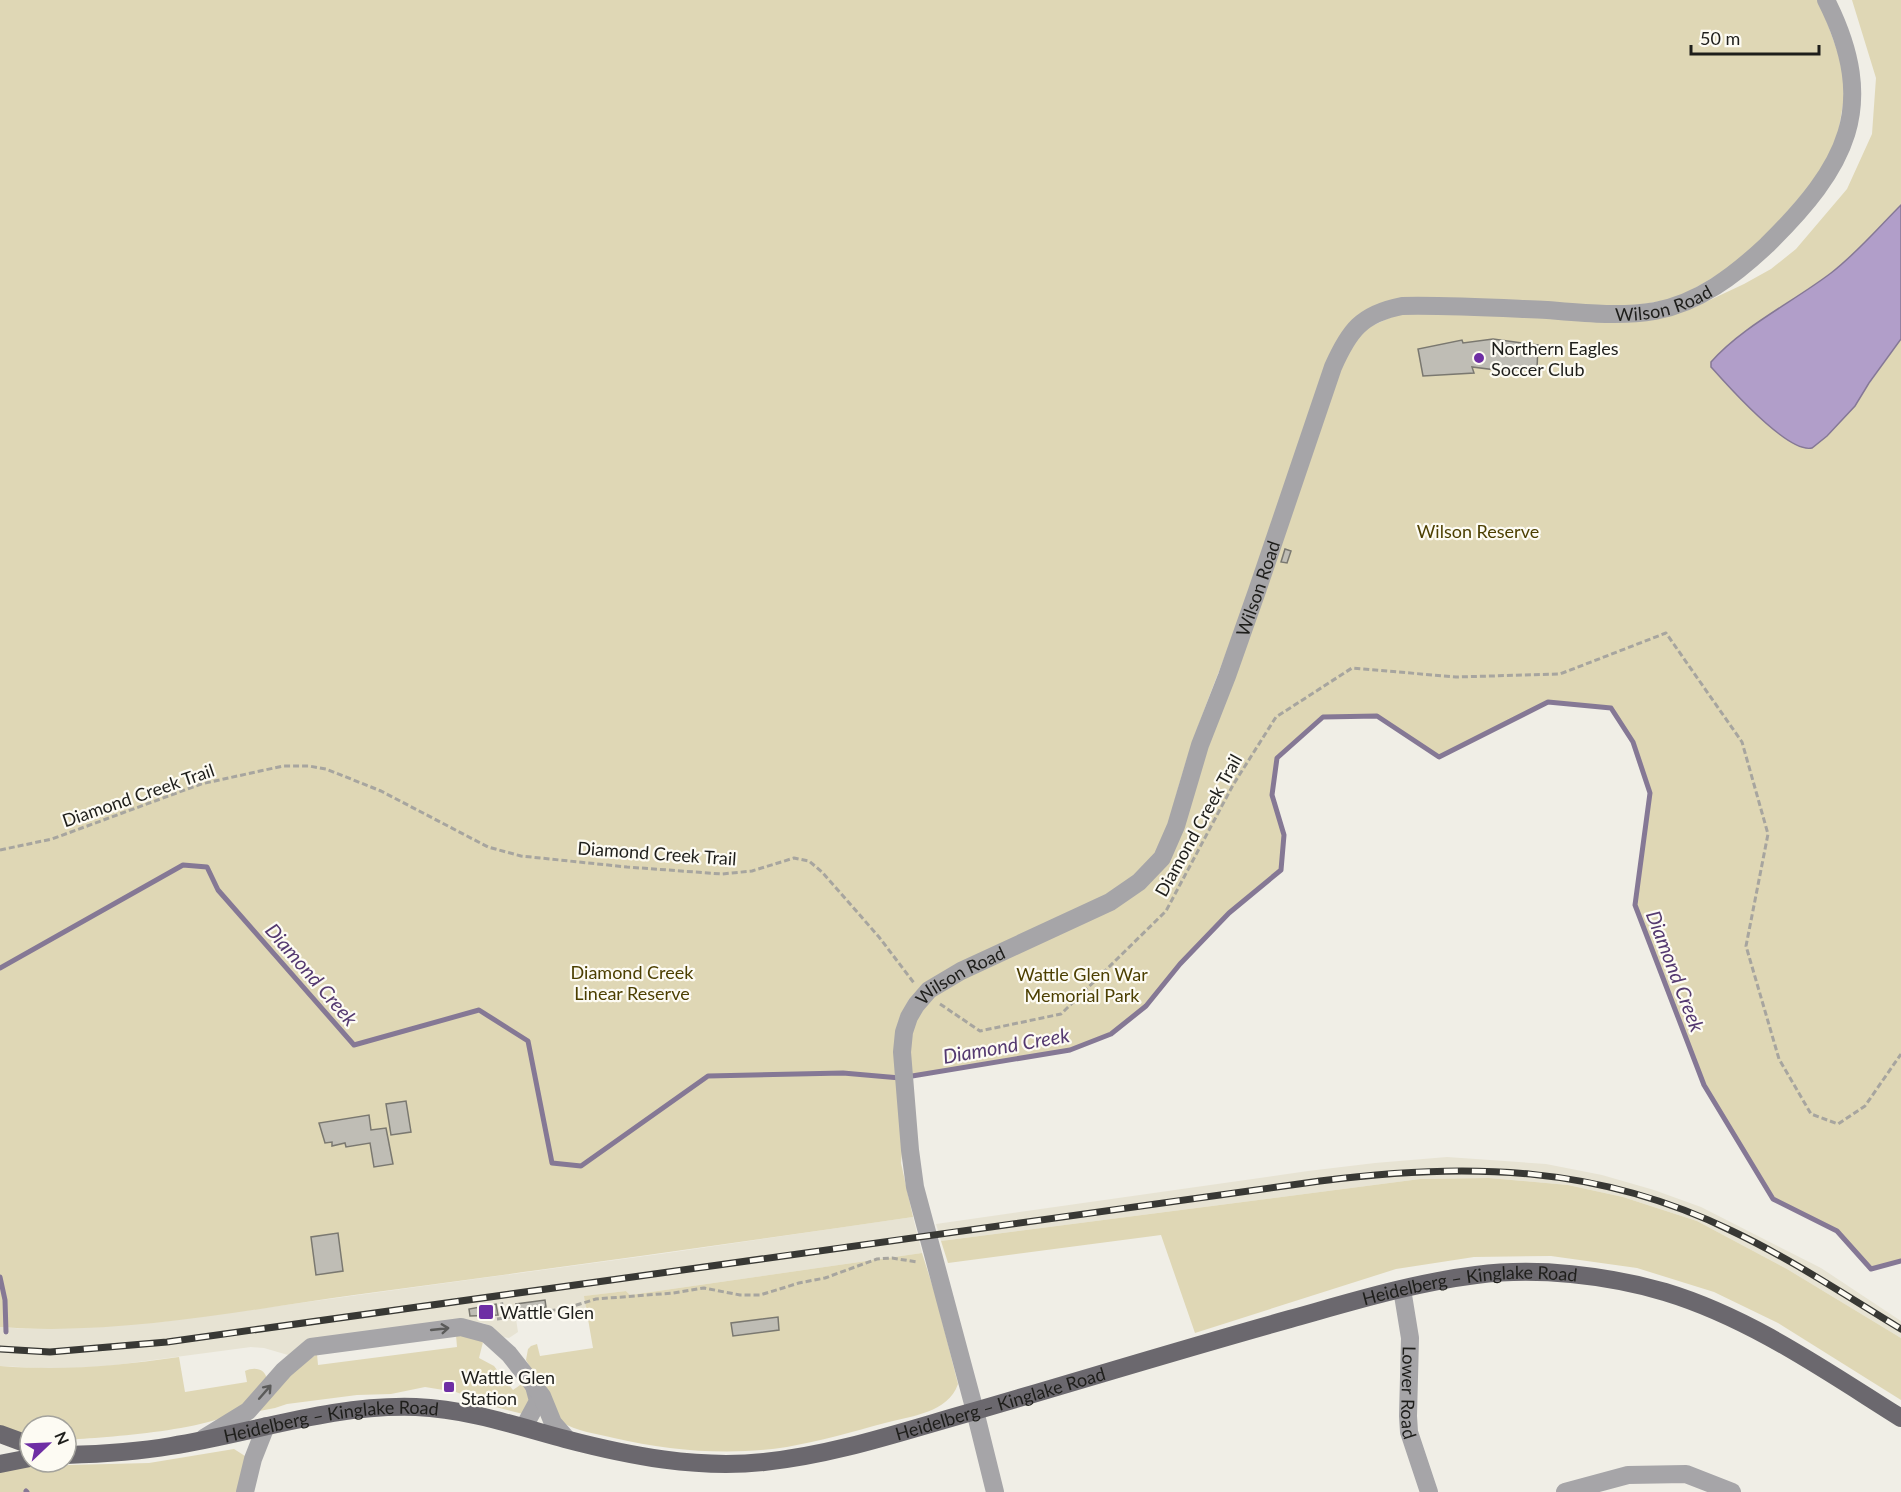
<svg xmlns="http://www.w3.org/2000/svg" width="1901" height="1492" font-family="Lato,sans-serif">
  <style>
    .built { fill: #e7e3d3 }
    .green { fill: #dfd7b5 }
    .water { fill: #b19ec9; stroke: #857895; stroke-width: 1.5 }
    .lines { fill: none; stroke-linecap: round; stroke-linejoin: round }
    .stream { stroke: #857895; stroke-width: 5 }
    .building { fill: #bfbdb5; stroke: #7a7870; stroke-width: 1.5 }
    .path { stroke: #a7a59f; stroke-width: 3; stroke-dasharray: 6 3; stroke-linecap: butt }
    .minor { stroke: #a6a5a8; stroke-width: 18 }
    .major { stroke: #6b686e; stroke-width: 18 }
    .rail-casing { stroke: #383834; stroke-width: 7 }
    .rail { stroke: #fdfbf3; stroke-width: 4.5; stroke-dasharray: 14; stroke-linecap: butt }
    .oneway { stroke: #5b5b5a }
    .poi-dot { fill: #6e2ea4; stroke: #fdfbf3; stroke-width: 2 }
    .labels { text-anchor: middle; dominant-baseline: central; stroke-width: 4.5; stroke-linejoin: round; paint-order: stroke }
    .street-label { font-size: 18px; fill: #1e1e1b; stroke: #fdfbf3 }
    .poi-label { font-size: 18px; fill: #1e1e1b; stroke: #fdfbf3; text-anchor: start }
    .park-label { font-size: 18px; fill: #4c3f01; stroke: #fdfbf3 }
    .water-label { font-size: 20px; font-style: italic; fill: #543970; stroke: #fdfbf3 }
  </style>
  <rect width="100%" height="100%" fill="#f0eee6"/>
  <!-- built -->
  <path class="built" d="M1447 1157 1546 1164 1602 1175 1654 1190 1701 1207 1821 1268 1901 1321V1338L1787 1269 1697 1221 1623 1197 1568 1185 1489 1178 1420 1179 941 1241 936 1224 1308 1171 1375 1163Z
    M913 1217 922 1253 630 1295 626 1291 585 1296 586 1308 516 1319 518 1332 509 1338 502 1337 493 1327 483 1323 454 1320 288 1355 264 1348 251 1347 108 1366 61 1369 0 1366V1327L28 1329 160 1322 667 1253Z"/>
  <!-- green -->
  <path class="green" d="M0 0H1819L1842 64 1844 98 1837 140 1820 174 1764 238 1729 268 1678 298 1627 307 1503 301 1357 318C1315 423 1273 529 1233 635 1209 698 1183 759 1169 825L1192 790 1341 362 1363 330 1398 314 1693 308 1744 284 1771 269 1796 249 1847 189 1872 134 1876 78 1852 0H1901V205C1878 228 1857 253 1831 273 1801 297 1727 335 1711 367 1735 394 1759 420 1789 440L1827 436C1855 407 1877 372 1901 339V1261L1871 1269 1837 1231 1773 1199 1704 1085 1635 905 1650 793 1633 742 1611 708 1548 702 1439 757 1377 716 1323 717 1277 758 1272 795 1284 835 1281 870 1229 913 1180 964 1146 1006 1111 1034 1070 1051 909 1077V999L898 1023 903 1139 901 1163 913 1217C727 1244 541 1270 354 1295 239 1311 117 1336 0 1327Z
    M1489 1178 1568 1185 1623 1197 1697 1221 1787 1269 1901 1338V1400L1778 1323 1714 1292 1637 1268 1551 1256 1474 1257 1396 1269 1195 1333 1161 1235 948 1263 941 1241 1420 1179Z
    M922 1253 936 1297 958 1384C948 1413 911 1416 885 1423 852 1432 820 1441 787 1447 730 1456 670 1451 614 1438 597 1434 576 1431 561 1422L526 1360 528 1349 531 1346 537 1344 540 1356 593 1348 584 1296 626 1291 630 1295Z
    M456 1335 475 1337 483 1342 479 1358 494 1366 513 1390 523 1383 531 1395 523 1414 492 1406 456 1392 425 1387 391 1394 357 1395 287 1404 275 1408 254 1412 285 1377 317 1354 318 1365 457 1347Z
    M179 1357 185 1392 247 1382 245 1371C255 1366 266 1369 267 1380 261 1388 254 1398 247 1405 218 1431 106 1437 66 1440V1426H30V1439L0 1427V1366C63 1371 117 1366 179 1357Z
    M234 1449 245 1456 239 1492H0V1471L29 1466 149 1463Z"/>
  <!-- water -->
  <path class="water" d="M1901 205V339L1869 383 1855 406 1827 436 1812 448C1788 454 1727 385 1711 367V362C1743 326 1793 302 1831 273 1857 253 1878 228 1901 205Z"/>
  <g class="lines">
    <!-- stream -->
    <path class="stream" d="M0 968 183 865 207 867 218 890 354 1045 479 1010 528 1041 552 1163 581 1166 708 1076 843 1073 900 1078 1070 1050 1111 1034 1146 1006 1180 964 1229 913 1281 870 1284 835 1272 795 1277 758 1323 717 1377 716 1439 757 1548 702 1611 708 1633 742 1650 793 1635 905 1704 1085 1773 1199 1837 1231 1871 1269 1901 1261
      M0 1277 5 1300 6 1332
      M26 1491 27 1492"/>
  </g>
  <!-- building -->
  <path class="building" d="M1493 339 1538 345 1537 369 1504 371 1472 367 1474 373 1423 376 1418 349 1462 340 1463 343Z
    M1285 549 1291 551 1287 563 1281 562Z
    M406 1101 411 1132 391 1135 386 1104Z
    M369 1115 371 1130 386 1128 393 1164 374 1167 370 1143 346 1147 345 1143 332 1146V1142L325 1143 319 1123Z
    M338 1233 343 1271 316 1275 311 1237Z
    M545 1300 546 1307 517 1312 516 1304Z
    M496 1304 498 1315 470 1316 469 1309Z
    M778 1317 779 1330 733 1336 731 1323Z"/>
  <g class="lines">
    <!-- path -->
    <path class="path" d="M0 850 52 839 201 784 283 766H309L326 769 381 791 488 847 521 856 627 867 722 874 752 871 794 858 809 861 822 872 879 937 914 983
      M940 1004 980 1031 1061 1014 1166 911 1233 785 1276 717 1352 668 1456 677 1560 674 1666 633 1742 742 1768 834 1746 946 1779 1059 1811 1114 1838 1124 1865 1106 1901 1054
      M505 1318 567 1308 596 1299 673 1293 704 1288 740 1295H760L799 1283 825 1278 877 1259 892 1258 917 1262
      M497 1319 505 1318 501 1300"/>
    <!-- minor -->
    <g class="minor">
      <path id="s1" d="M1402 1289 1410 1338 1408 1416 1409 1432 1429 1492"/>
      <path d="M524 1427 538 1401 534 1386"/>
      <path d="M204 1438 248 1411 284 1370 311 1347 461 1327 487 1334 509 1354 542 1396 553 1423 567 1439"/>
      <path d="M245 1492 253 1459 266 1426"/>
      <path id="s2" d="M995 1492 975 1411 915 1187 910 1150 902 1052 904 1032 909 1017 916 1005 929 990 961 971 1110 902 1139 882 1162 858 1176 826 1200 745 1227 676 1257 591 1333 367C1349 331 1361 314 1402 306 1450 305 1499 308 1547 310 1583 313 1620 317 1655 311 1699 303 1735 275 1767 245 1846 167 1880 107 1826 0"/>
      <path d="M1565 1492 1628 1475 1686 1474 1732 1492"/>
    </g>
    <!-- major -->
    <g class="major">
      <path d="M0 1434 30 1445"/>
      <path id="s3" d="M66 1455C101 1454 136 1452 171 1446 253 1433 332 1404 416 1407 467 1409 517 1426 565 1439 630 1456 697 1469 764 1462 833 1455 901 1432 968 1413 1075 1382 1182 1349 1290 1319 1351 1302 1412 1283 1476 1275 1537 1267 1606 1275 1665 1292 1751 1318 1826 1371 1901 1418"/>
      <path d="M0 1464 30 1458"/>
    </g>
    <!-- rail casing -->
    <g class="rail-casing">
      <path id="rail" d="M0 1349 50 1352 167 1342 1320 1181C1466 1162 1598 1165 1732 1231 1791 1259 1845 1295 1901 1329"/>
    </g>
    <!-- rail -->
    <use href="#rail" class="rail"/>
  </g>
  <!-- one-way arrows -->
  <defs><path id="oneway-shaft" d="M-6 0H5M1.5-3L5.5 0L1.5 3" fill="none" stroke-width="1.6" stroke-linecap="round" stroke-linejoin="round" transform="scale(1.5)"/></defs>
  <g class="oneway">
    <use href="#oneway-shaft" transform="translate(440 1329) rotate(-6)"/>
    <use href="#oneway-shaft" transform="translate(265 1392) rotate(-49)"/>
  </g>
  <!-- markers -->
  <g class="poi-dot">
    <circle cx="1479" cy="358" r="6"/>
    <rect x="478" y="1304" width="16" height="16" rx="3"/>
    <rect x="443" y="1381" width="12" height="12" rx="3"/>
  </g>
  <g class="labels">
    <!-- street labels -->
    <g class="street-label">
      <text stroke="none"><textPath href="#s2" startOffset="1671">Wilson Road</textPath></text>
      <text stroke="none"><textPath href="#s2" startOffset="1077">Wilson Road</textPath></text>
      <text transform="translate(138 795) rotate(-19)">Diamond Creek Trail</text>
      <text transform="translate(1198 825) rotate(-61)">Diamond Creek Trail</text>
      <text transform="translate(657 853) rotate(4)">Diamond Creek Trail</text>
      <text stroke="none"><textPath href="#s2" startOffset="555">Wilson Road</textPath></text>
      <text stroke="none"><textPath href="#s3" startOffset="1438">Heidelberg – Kinglake Road</textPath></text>
      <text stroke="none"><textPath href="#s1" startOffset="104">Lower Road</textPath></text>
      <text stroke="none"><textPath href="#s3" startOffset="952">Heidelberg – Kinglake Road</textPath></text>
      <text stroke="none"><textPath href="#s3" startOffset="268">Heidelberg – Kinglake Road</textPath></text>
    </g>
    <!-- poi labels -->
    <g class="poi-label">
      <text x="1491" y="348">Northern Eagles<tspan x="1491" dy="21">Soccer Club</tspan></text>
      <text x="500" y="1312">Wattle Glen</text>
      <text x="461" y="1377">Wattle Glen<tspan x="461" dy="21">Station</tspan></text>
    </g>
    <!-- park labels -->
    <g class="park-label">
      <text x="1478" y="531">Wilson Reserve</text>
      <text x="632" y="972">Diamond Creek<tspan x="632" dy="21">Linear Reserve</tspan></text>
      <text x="1082" y="974">Wattle Glen War<tspan x="1082" dy="21">Memorial Park</tspan></text>
    </g>
    <!-- water labels -->
    <g class="water-label">
      <text transform="translate(1676 971) rotate(69)">Diamond Creek</text>
      <text transform="translate(312 974) rotate(49)">Diamond Creek</text>
      <text transform="translate(1006 1045) rotate(-10)">Diamond Creek</text>
    </g>
  </g>
  <!-- north arrow -->
  <g transform="translate(48 1444) rotate(67)"><circle r="28" fill="#fdfbf3" stroke="#a4a39d" stroke-width="1.5"/>
  <path d="M0-4.5L10 22L0 15L-10 22Z" fill="#6e2ea4"/>
  <text y="-9" font-size="16" font-weight="bold" text-anchor="middle" fill="#1e1e1b">N</text>
  </g>
  <!-- scale -->
  <path d="M1691 45v9h128v-9" fill="none" stroke="#1e1e1b" stroke-width="3"/>
  <text x="1700" y="45" font-size="18" fill="#1e1e1b" stroke="#fdfbf3" stroke-width="4.5" paint-order="stroke">50 m</text>
</svg>
